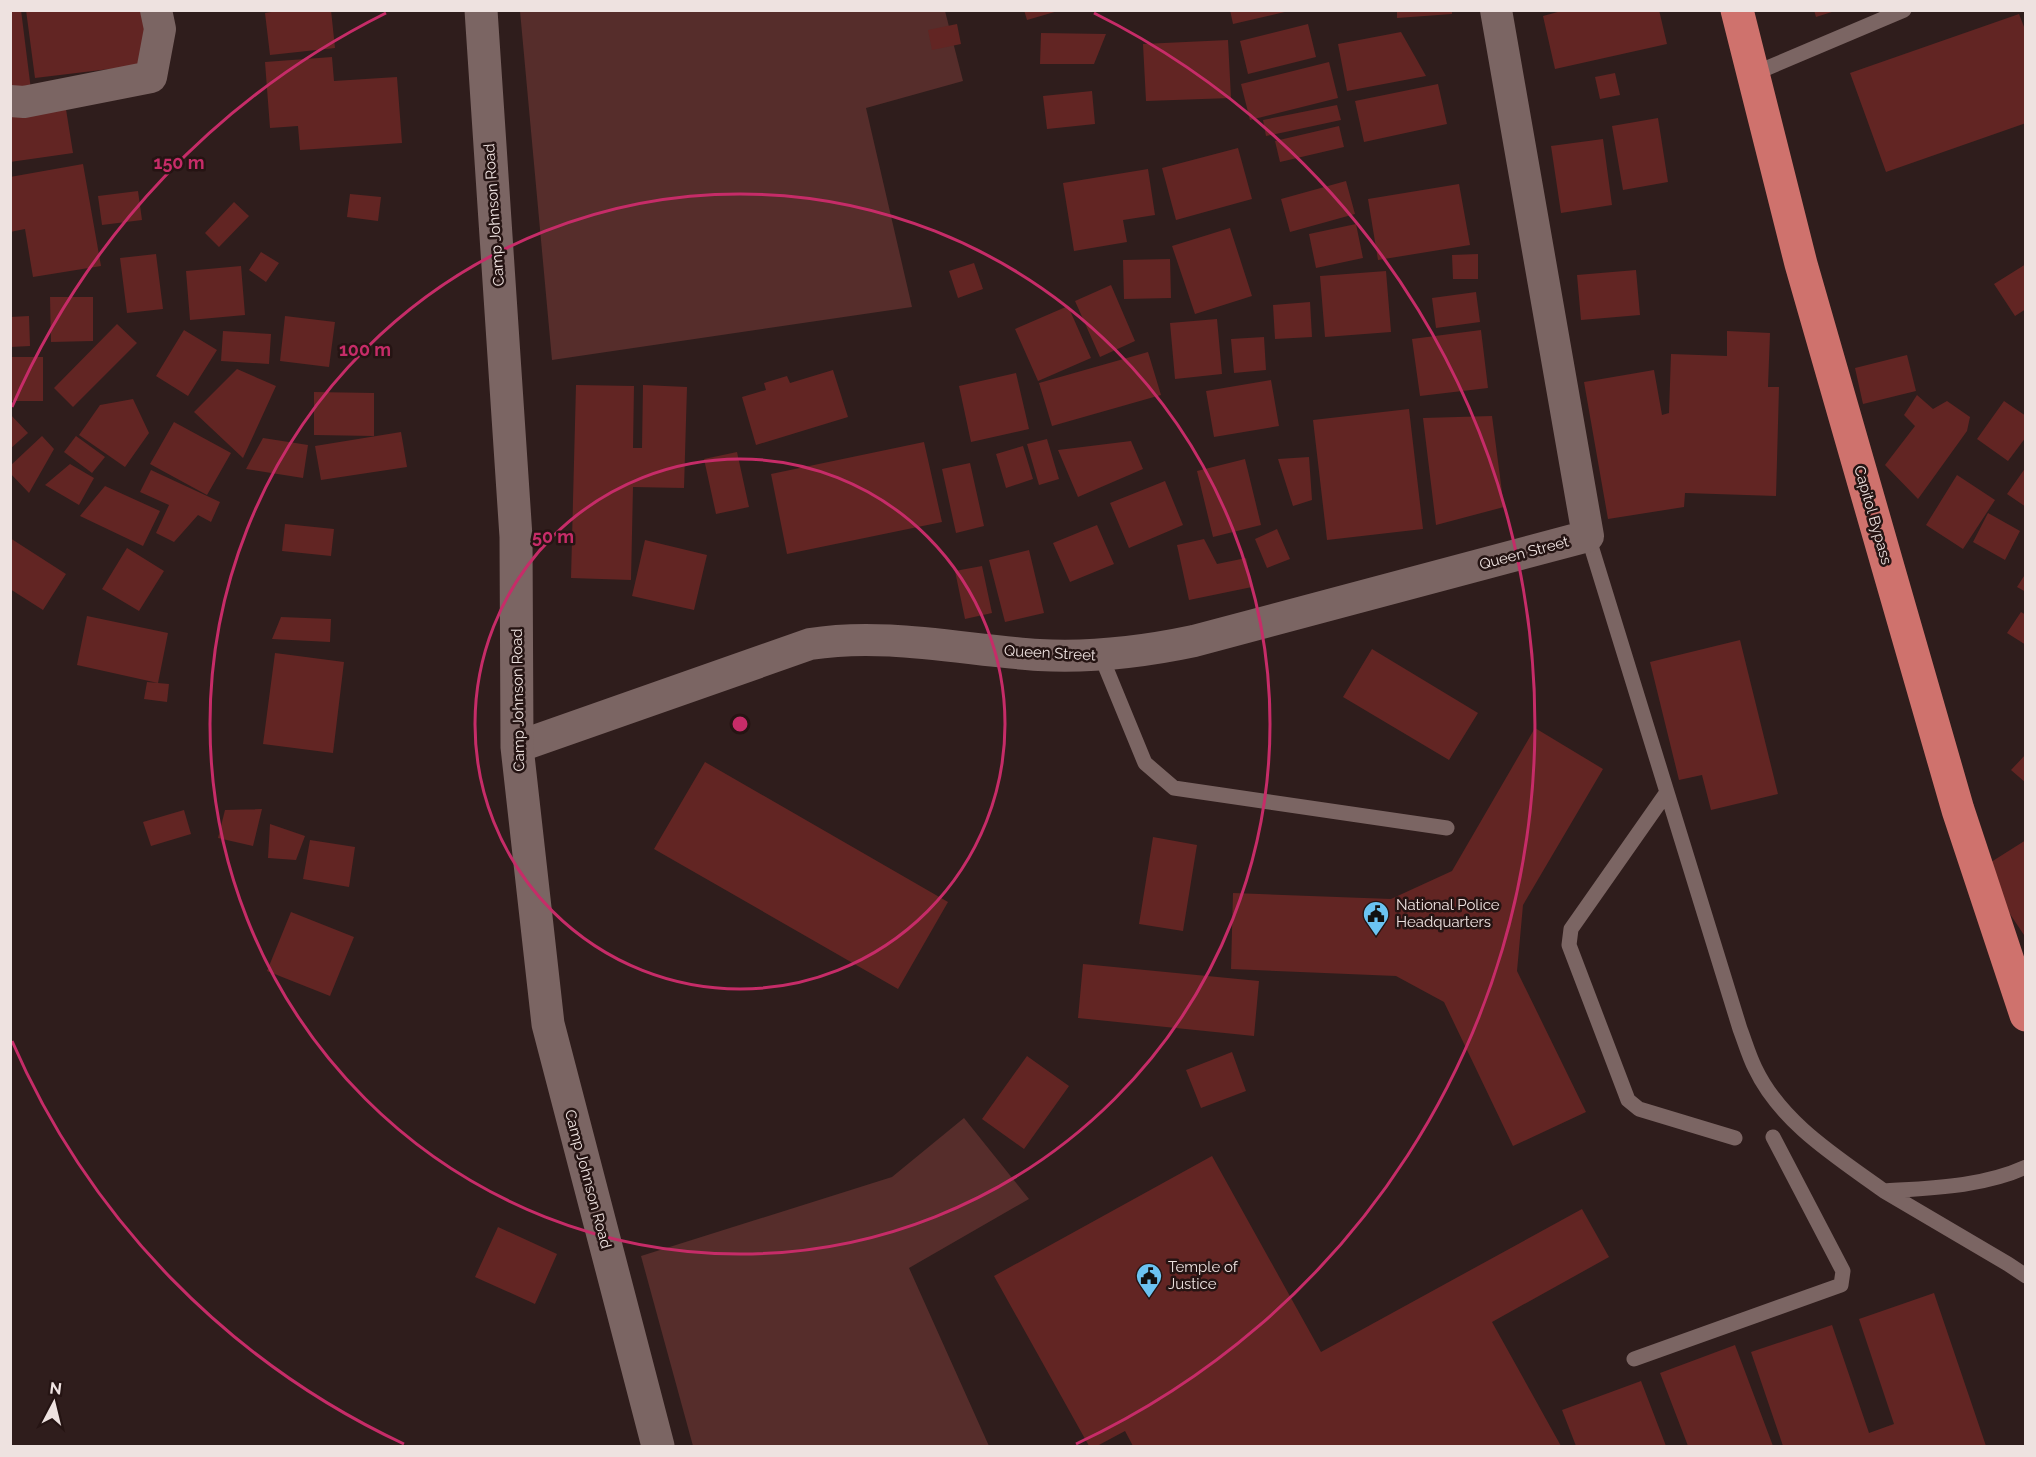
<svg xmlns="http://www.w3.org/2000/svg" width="2036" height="1457" font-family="Raleway,sans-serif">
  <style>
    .green { fill: #562d2b }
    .building { fill: #622523 }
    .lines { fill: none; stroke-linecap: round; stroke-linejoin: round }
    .lane { stroke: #7b6563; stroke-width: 15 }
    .street { stroke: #7b6563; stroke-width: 32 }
    .secondary { stroke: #7b6563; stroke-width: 33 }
    .highway { stroke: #cf726d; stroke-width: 33 }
    .ring { fill: none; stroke: #c62c68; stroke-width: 3 }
    .labels { text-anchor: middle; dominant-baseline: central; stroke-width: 5; stroke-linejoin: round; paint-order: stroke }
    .street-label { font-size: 15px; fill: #eee2e0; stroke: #251413 }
    .poi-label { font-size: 15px; fill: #eee2e0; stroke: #251413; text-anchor: start }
    .centre { fill: #c62c68; stroke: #251413; stroke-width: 3 }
    .ring-label { font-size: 18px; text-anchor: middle; font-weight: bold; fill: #c62c68; stroke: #251413; stroke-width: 5; stroke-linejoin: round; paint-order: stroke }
  </style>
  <rect width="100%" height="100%" fill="#2f1d1c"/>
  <!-- green -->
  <path class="green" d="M520 11H945L963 81 866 108 912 307 552 360Z
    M964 1118 1029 1199 909 1268 989 1446H693L641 1256 892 1177Z"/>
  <!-- building -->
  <path class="building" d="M10 10H21L31 90 10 92Z
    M26 10H144L151 64 35 78Z
    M284 10H331L335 48 270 55 265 13Z
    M1024 10H1057L1058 11 1027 20Z
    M1230 10H1288L1289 11 1233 24Z
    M1397 10H1452V14L1397 18Z
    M1565 10H1659L1667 44 1555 69 1543 16Z
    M1814 10H1835V11L1816 17Z
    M2019 14 2026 32V123L1886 172 1850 73Z
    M957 24 961 44 932 50 928 30Z
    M1308 24 1316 57 1248 74 1240 41Z
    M1401 32 1426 76 1347 91 1338 44Z
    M1041 33 1106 34 1094 64H1040Z
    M1228 40 1231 98 1146 101 1143 44Z
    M332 57 334 81 397 77 402 143 300 150 298 126 270 128 265 62Z
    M1329 62 1338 98 1250 120 1241 84Z
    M1615 73 1620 95 1600 99 1595 77Z
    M1438 84 1447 124 1364 142 1355 101Z
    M1092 91 1095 124 1047 129 1043 96Z
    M65 103 73 153 10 162V111Z
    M1337 105 1341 120 1266 136 1263 120Z
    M1658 118 1668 182 1623 190 1612 126Z
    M1339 126 1344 147 1280 162 1275 141Z
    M1603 139 1612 205 1561 213 1551 146Z
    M1238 148 1252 199 1176 220 1162 168Z
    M83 164 101 266 33 277 25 229 10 232V177Z
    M1148 169 1155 215 1123 220 1127 242 1074 251 1063 183Z
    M1346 181 1355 214 1290 232 1281 199Z
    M1459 184 1470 245 1378 260 1368 199Z
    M138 191 142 220 102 225 98 196Z
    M350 194 381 197 378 221 347 217Z
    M234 202 249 216 219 247 205 233Z
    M1356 224 1363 258 1316 268 1309 234Z
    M1230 228 1252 296 1195 314 1172 246Z
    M261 252 279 263 266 282 249 270Z
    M156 254 163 309 127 313 120 258Z
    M1478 254V279H1453L1452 255Z
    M1170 259 1171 298 1124 299 1123 260Z
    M974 263 983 289 958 298 949 271Z
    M2026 264V309L2015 316 1994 284Z
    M241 266 245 315 190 320 186 271Z
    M1636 270 1640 315 1581 320 1577 275Z
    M1386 271 1391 332 1325 337 1320 276Z
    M1111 285 1135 341 1100 357 1075 301Z
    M1476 292 1480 322 1436 328 1432 298Z
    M50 297H93V341L51 342Z
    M1310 302 1312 337 1275 339 1273 305Z
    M1068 306 1091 358 1038 381 1015 329Z
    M29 316 30 346 10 347V317Z
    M285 316 335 322 329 367 280 361Z
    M1217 319 1222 374 1175 379 1170 323Z
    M117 324 137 343 73 407 54 388Z
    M184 330 217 350 188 396 156 376Z
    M1481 330 1488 388 1420 396 1412 339Z
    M223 331 271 334 269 364 221 361Z
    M1727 331 1770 333 1768 387H1779L1776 496 1685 493 1684 507 1608 519 1584 382 1654 370 1662 415 1669 413 1671 354 1727 356Z
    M1264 337 1266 370 1234 373 1231 339Z
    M1148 352 1161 395 1052 426 1039 383Z
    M1907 355 1916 391 1863 404 1855 368Z
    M10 357H43V401H10Z
    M237 369 276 386 243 458 194 412Z
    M833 370 848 417 756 445 742 397 766 390 764 383 787 376 790 383Z
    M1016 373 1029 429 971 442 959 386Z
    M1271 380 1279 426 1214 437 1206 391Z
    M576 385 634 386 633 448H642L643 385 687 387 684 488 633 487 631 580 571 578Z
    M314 392 374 393V436L314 435Z
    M1917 395 1933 409 1947 401 1970 417 1967 431 1918 499 1885 465 1915 426 1904 415Z
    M133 399 149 433 125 467 79 435 100 405Z
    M2004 401 2026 416V437L2008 461 1977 439Z
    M1409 409 1423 529 1327 540 1313 420Z
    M10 414 28 433 10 449Z
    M1492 416 1504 507 1436 525 1423 418Z
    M174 422 231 453 207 495 150 464Z
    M401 432 407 467 321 480 315 446Z
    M42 436 54 449 29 493 10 473V466Z
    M76 436 105 457 92 473 64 452Z
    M263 438 308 445 303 478 246 469Z
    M1047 439 1059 479 1039 485 1027 444Z
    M1131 441 1143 469 1078 497 1058 450Z
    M924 442 942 522 787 554 771 474Z
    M1023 446 1033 479 1006 488 996 454Z
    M737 452 749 507 716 514 704 459Z
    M1309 457 1312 500 1293 506 1278 459Z
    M1245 459 1261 525 1213 537 1197 471Z
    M970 463 984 526 956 533 942 469Z
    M70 464 94 478 79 505 45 485Z
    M2026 467V507L2007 494Z
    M151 470 220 502 211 522 198 515 174 542 156 533 169 505 140 492Z
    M1957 475 1995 500 1963 549 1926 525Z
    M1165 481 1183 525 1129 548 1110 503Z
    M105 486 160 511 143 546 80 516Z
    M1988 513 2020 531 2005 560 1973 542Z
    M285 524 334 529 331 556 282 551Z
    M1097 525 1114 564 1070 582 1053 543Z
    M1277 529 1290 559 1267 568 1255 539Z
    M10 538 66 574 43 610 10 589Z
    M1204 539 1217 564 1246 558 1252 587 1189 600 1177 545Z
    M645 540 707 555 694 610 632 596Z
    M127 548 164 571 139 611 102 589Z
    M1029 550 1044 613 1005 622 989 560Z
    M982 566 992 613 965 619 955 571Z
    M2026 573V592L2017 587Z
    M2021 612 2026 615V645L2007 633Z
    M87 616 168 633 158 683 77 665Z
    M281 617 331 619 330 642 272 639Z
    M1740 640 1778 794 1711 810 1702 775 1679 780 1650 662Z
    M1372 649 1478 713 1449 760 1343 697Z
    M275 653 344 662 333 753 263 744Z
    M147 682 169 684 167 702 144 699Z
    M1535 728 1603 769 1523 905 1517 971 1586 1112 1513 1146 1444 1002 1396 976 1231 969 1233 893 1391 899 1452 871Z
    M2026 754V783L2011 770Z
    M705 762 948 902 898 989 654 849Z
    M262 809 253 846 218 838 225 810Z
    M184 810 191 834 151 846 143 822Z
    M270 824 305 836 296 860 268 858Z
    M1153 837 1197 845 1183 931 1139 924Z
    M310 840 355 847 349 887 303 879Z
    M2026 840V938L1980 869Z
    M291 912 354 937 330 996 267 971Z
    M1083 964 1259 981 1254 1036 1078 1018Z
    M1232 1052 1246 1091 1201 1108 1186 1070Z
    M1027 1056 1069 1086 1024 1149 982 1119Z
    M1212 1156 1321 1352 1582 1209 1609 1257 1492 1322 1561 1446H1133L1125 1431 1097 1446H1089L994 1276Z
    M498 1227 557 1254 535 1304 475 1277Z
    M1934 1293 1986 1446H1783L1751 1352 1832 1325 1869 1433 1894 1424 1859 1319Z
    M1735 1345 1773 1446H1688L1660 1373Z
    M1641 1381 1666 1446H1576L1562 1410Z"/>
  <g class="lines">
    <!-- lane -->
    <path class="lane" d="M1753 74 1904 10
      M1588 536 1740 1029C1745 1042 1749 1056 1755 1068 1781 1123 1837 1157 1884 1191 1931 1188 1982 1187 2026 1167
      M1101 656 1145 763 1174 788 1447 828
      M1667 792 1571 929 1569 945 1628 1100 1639 1109 1735 1138
      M1884 1191 2008 1264 2026 1276
      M1634 1359 1841 1285 1843 1271 1773 1137"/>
    <!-- street -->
    <path class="street" d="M10 101 24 102 151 77 160 29 156 10
      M517 747 810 644C886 632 963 650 1039 655 1092 658 1142 652 1194 641L1588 536 1496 10"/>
    <!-- secondary -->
    <path class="secondary" d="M481 10 516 537 517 747 548 1024 658 1446"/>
    <!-- highway -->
    <path class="highway" d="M1737 10 1801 264 1890 574 1958 810 2026 1015"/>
  </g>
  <!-- distance rings -->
  <g class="ring">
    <circle cx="740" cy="724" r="265"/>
    <circle cx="740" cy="724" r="530"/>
    <path d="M404 1444A794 794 0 0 1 12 1041M12 407A794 794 0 0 1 386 13M1094 13A794 794 0 0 1 1076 1444"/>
  </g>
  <!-- icons -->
  <defs>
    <g id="civic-pin" transform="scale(1.35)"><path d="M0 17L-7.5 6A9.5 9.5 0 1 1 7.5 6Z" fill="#6bc3f2" stroke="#251413"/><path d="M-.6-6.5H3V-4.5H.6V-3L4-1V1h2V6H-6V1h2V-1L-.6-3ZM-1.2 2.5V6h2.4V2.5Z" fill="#111"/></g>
  </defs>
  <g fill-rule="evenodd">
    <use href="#civic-pin" x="1376" y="914"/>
    <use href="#civic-pin" x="1149" y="1276"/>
  </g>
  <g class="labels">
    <!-- street labels -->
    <g class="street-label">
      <text transform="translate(494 215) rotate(-94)">Camp Johnson Road</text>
      <text transform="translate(1873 515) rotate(74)">Capitol Bypass</text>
      <text transform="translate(1524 553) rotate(-15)">Queen Street</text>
      <text transform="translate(1050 653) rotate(3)">Queen Street</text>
      <text transform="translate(518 700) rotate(-91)">Camp Johnson Road</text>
      <text transform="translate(588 1179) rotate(75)">Camp Johnson Road</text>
    </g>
    <!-- poi labels -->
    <g class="poi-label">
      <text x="1396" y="905">National Police<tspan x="1396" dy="17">Headquarters</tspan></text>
      <text x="1168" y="1267">Temple of<tspan x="1168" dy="17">Justice</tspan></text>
    </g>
  </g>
  <circle cx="740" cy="724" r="9" class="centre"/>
  <g class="ring-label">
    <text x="179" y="169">150 m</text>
    <text x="365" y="356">100 m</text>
    <text x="553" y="543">50 m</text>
  </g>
  <!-- border -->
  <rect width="2036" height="1457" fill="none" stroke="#eee2e0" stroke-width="24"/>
  <!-- north arrow -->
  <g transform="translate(54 1403) rotate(7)" stroke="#251413" stroke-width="4.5" paint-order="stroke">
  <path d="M0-4.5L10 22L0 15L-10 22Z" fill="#eee2e0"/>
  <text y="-9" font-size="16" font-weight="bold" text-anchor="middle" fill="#eee2e0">N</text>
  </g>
</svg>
